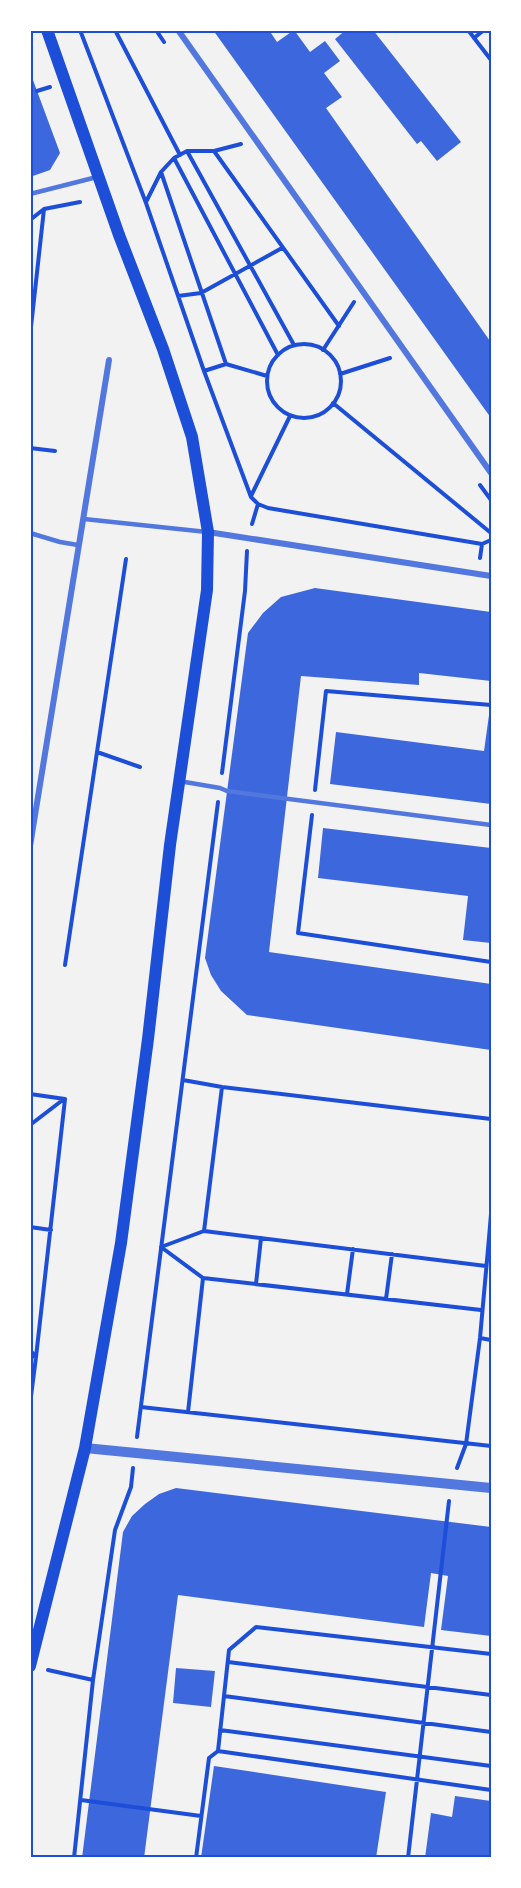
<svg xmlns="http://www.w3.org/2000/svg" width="521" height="1888" font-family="Ubuntu,sans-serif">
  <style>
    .building { fill: #3d67dc }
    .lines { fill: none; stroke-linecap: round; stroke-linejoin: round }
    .path { stroke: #1d4ed8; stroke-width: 4 }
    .service { stroke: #5277de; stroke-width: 4.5 }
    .minor { stroke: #5277de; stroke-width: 6 }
    .tertiary { stroke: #5277de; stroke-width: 10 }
    .secondary { stroke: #1d4ed8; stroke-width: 12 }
    .neatline { fill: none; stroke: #1d4ed8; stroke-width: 2 }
  </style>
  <rect width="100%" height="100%" fill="#f2f2f2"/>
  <!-- building -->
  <path class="building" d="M213 30H269L277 42 294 30 310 52 325 41 340 61 324 73 342 97 326 108 490 341 491 340V418Z
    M346 30H373L461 142 437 161 421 141 417 144 335 39Z
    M30 72 60 153 50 170 30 177Z
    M315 588 491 612V681L419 673V685L301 676 269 952 491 984V1050L247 1015 221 991 211 975 205 958 248 633 263 613 281 597Z
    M490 708H491V804L330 784 336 732 484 751Z
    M323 828 491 848V943L463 940 468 896 318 878Z
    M176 1488 491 1527V1636L441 1630 448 1576 431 1573 424 1627 178 1595 144 1858H82L123 1532 132 1516 145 1504 159 1494Z
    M176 1668 215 1671 211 1707 173 1703Z
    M214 1766 386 1792 376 1858H201Z
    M455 1796 491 1801V1858H425L431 1813 452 1817Z"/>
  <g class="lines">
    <!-- path -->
    <path class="path" d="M80 30 146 203 204 371 251 497 258 504 268 508 482 544 491 540
      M115 30 180 155
      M156 30 164 42
      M468 30 491 60
      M474 38 484 30
      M37 91 50 87
      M187 151 294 345
      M214 151 339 326
      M174 158 278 355
      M161 172 226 364
      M146 202 161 172 174 158 187 151H214L241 144
      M30 220 44 209
      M178 296 201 293 282 248
      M30 336 44 209 80 202
      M267 381a37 37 0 1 1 74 0a37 37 0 1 1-74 0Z
      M323 350 354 302
      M204 371 226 364 267 376
      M340 374 390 358
      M333 403 491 533
      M30 448 55 451
      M480 485 491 500
      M251 496 290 416
      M252 524 258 504
      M480 558 482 544
      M97 752 140 767
      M222 773 245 591 247 551
      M315 790 326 691 491 705
      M312 815 298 933 491 962
      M65 965 126 559
      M183 1080 222 1087 491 1119
      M30 1094 65 1099 36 1357 30 1356
      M30 1125 64 1099
      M491 1214 489 1238H491
      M30 1227 51 1230
      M204 1231 222 1087
      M256 1284 261 1238
      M347 1294 353 1249
      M386 1299 392 1254
      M481 1310 203 1278 161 1247 204 1231 486 1266
      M480 1338 491 1340
      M30 1350 36 1357 30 1404
      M141 1407 491 1446
      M188 1412 203 1278
      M137 1437 218 802
      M457 1468 466 1444 480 1338 489 1238
      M228 1662 491 1695
      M48 1670 93 1680
      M224 1696 491 1732
      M220 1730 491 1766
      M218 1751 491 1790
      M81 1800 201 1816
      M74 1858 93 1680 115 1530 131 1487 133 1468
      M196 1858 209 1758 218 1751 229 1650 256 1627 491 1654
      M408 1858 449 1501"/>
    <!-- service -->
    <path class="service" d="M30 194 97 177
      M84 519 207 532
      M30 533 60 542 78 545
      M179 781 220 788 227 791 491 825"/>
    <!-- minor -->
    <path class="minor" d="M178 30 491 473
      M208 532 491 576
      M30 846 109 360"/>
    <!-- tertiary -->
    <path class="tertiary" d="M85 1448 491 1488"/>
    <!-- secondary -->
    <path class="secondary" d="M30 1666 85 1448 121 1243 148 1039 170 845 207 590 208 532 192 437 163 349 119 235 47 30"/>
  </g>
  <!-- border -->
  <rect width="521" height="1888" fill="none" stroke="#ffffff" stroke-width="63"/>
  <rect x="32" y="32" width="458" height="1824" class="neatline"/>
</svg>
